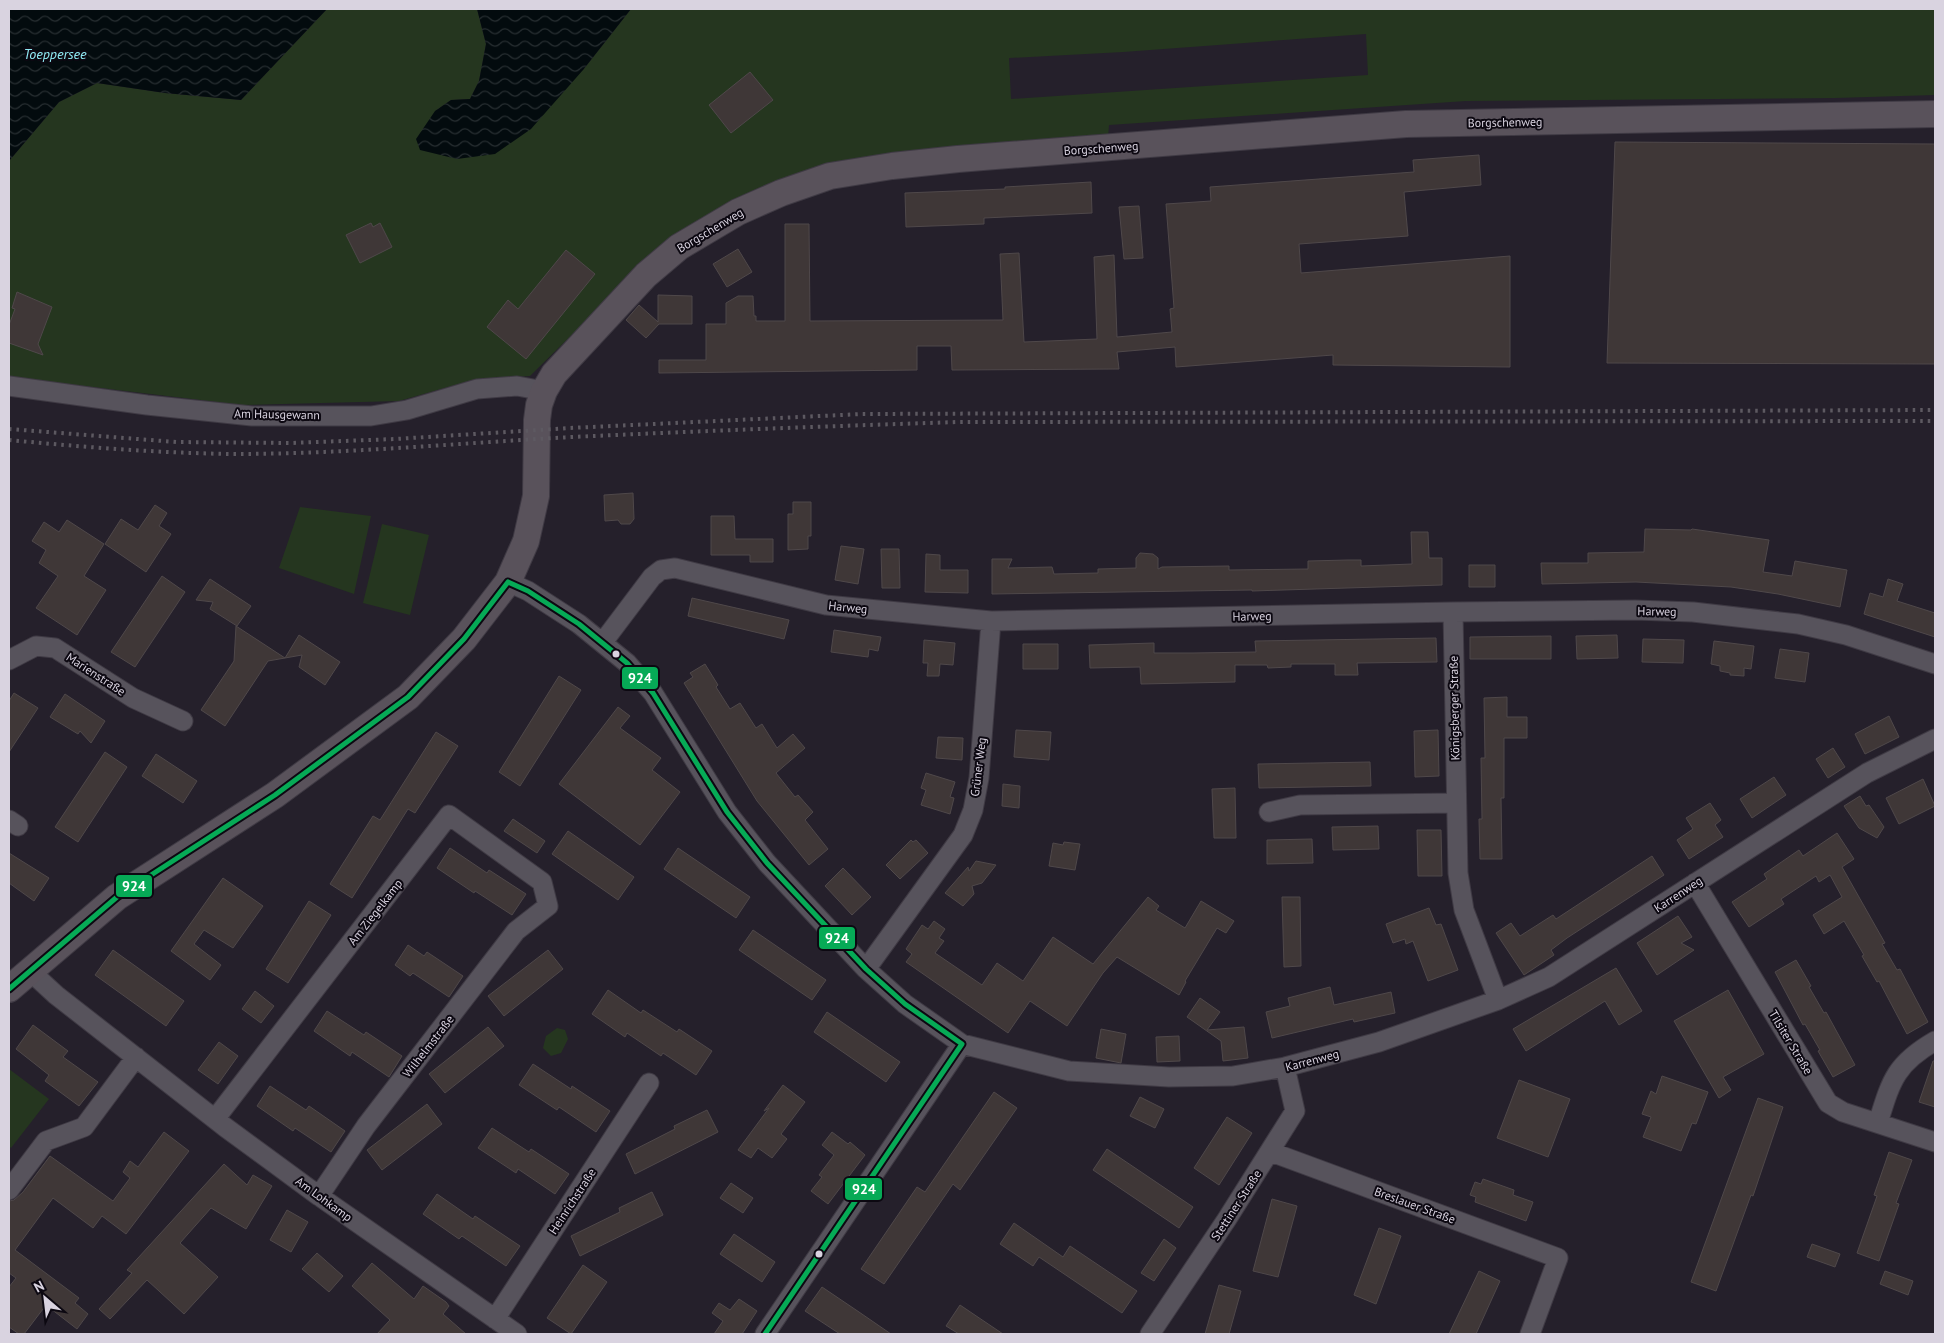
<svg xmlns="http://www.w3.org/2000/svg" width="1944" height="1343" font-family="'PT Sans',sans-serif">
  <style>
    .green { fill: #25361f; fill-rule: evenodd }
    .water { fill: url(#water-waves) }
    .building { fill: #3f3737; stroke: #4f484a }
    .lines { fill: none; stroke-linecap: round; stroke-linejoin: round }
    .street-casing { stroke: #3f3a44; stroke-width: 21 }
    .secondary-casing { stroke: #3f3a44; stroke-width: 28 }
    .street { stroke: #57535c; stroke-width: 19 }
    .secondary { stroke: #59525b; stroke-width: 26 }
    .rail { stroke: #5d5961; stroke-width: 4; stroke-dasharray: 2.5 5; stroke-linecap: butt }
    .bus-1-casing { stroke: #0c0811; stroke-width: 9 }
    .bus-1 { stroke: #06aa56; stroke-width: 5 }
    .bus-dot { fill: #d9d3e0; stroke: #0c0811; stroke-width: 2 }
    .labels { text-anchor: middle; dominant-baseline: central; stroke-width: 4; stroke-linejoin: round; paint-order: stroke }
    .street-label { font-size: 12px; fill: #d9d3e0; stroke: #0c0811 }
    .water-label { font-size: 14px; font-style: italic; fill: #91ebf5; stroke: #0c0811 }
    .line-badge { stroke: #0c0811; stroke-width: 2 }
    .badge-label { font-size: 14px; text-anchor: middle; font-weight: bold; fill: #fff }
  </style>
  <defs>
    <pattern id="water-waves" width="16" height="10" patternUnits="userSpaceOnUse" patternTransform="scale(1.25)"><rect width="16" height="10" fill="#030b0e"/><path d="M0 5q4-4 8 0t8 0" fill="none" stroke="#272e31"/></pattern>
  </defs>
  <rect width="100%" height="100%" fill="#25202b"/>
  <!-- green -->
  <path class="green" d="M327 9H477L486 44 479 81 470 99 451 100 435 111 583 70 631 9H1935V95L1835 98 1466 101 1109 125 1108 138 842 162 670 238 530 376 473 380 399 401 242 405 9 377V161L59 102 97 83 165 93 241 100ZM1366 34 1368 75 1011 99 1009 58 1123 52Z
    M300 507 371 516 354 594 279 568Z
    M382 524 429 535 410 615 363 603Z
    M557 1028 565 1030 568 1039 561 1053 551 1056 543 1048 546 1036Z
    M9 1069 49 1099 11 1148 9 1146Z"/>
  <!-- water -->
  <path class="water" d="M9 9H327L241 100 165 93 97 83 59 102 9 161Z
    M477 9H631L583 70 531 129 495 154 457 159 420 150 416 139 435 111 451 100 470 99 479 81 486 44Z"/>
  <!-- building -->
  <path class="building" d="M750 72 773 100 731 133 709 105Z
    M1615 142 1935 144V364L1607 363Z
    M1479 155 1481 185 1404 192 1408 236 1299 244 1301 273 1510 256V367L1333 365V355L1176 367 1175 347 1117 352 1119 369 952 370 951 346H917V370L659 373V360H706V324H726V303L738 296H753L754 316H756V321H785V224H809L810 321 1003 320 1000 254 1019 253 1024 342 1097 339 1094 257 1114 255 1117 337 1172 332 1170 309 1174 308 1166 204 1211 201 1210 187 1414 172 1413 160Z
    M1091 182 1092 213 984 218V224L906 227 905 193 1005 189V187Z
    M1139 206 1143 258 1124 259 1119 207Z
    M371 223 373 227 380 223 392 247 360 263 346 235Z
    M738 249 752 272 727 287 713 264Z
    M566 250 595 274 526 359 487 327 508 300 518 309Z
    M17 292 52 307 38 344 43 355 9 343V325L15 309 12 308Z
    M658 295 692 296V324H659L646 338 626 320 639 305 658 322Z
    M633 493 634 519 630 524H621L618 520 605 521 604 495Z
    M793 502H811V536H808V549L788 550V514H793Z
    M155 505 167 513 159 526 171 534 146 572 105 544 121 519 138 530Z
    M711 516H734L735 539H773V562H750V555H711Z
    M67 520 104 544 84 576 106 590 77 635 36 608 58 576 39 563 46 550 32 541 44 522 59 532Z
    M1645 529 1691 530 1692 529 1769 540 1763 572 1792 576 1795 561 1847 570 1840 607 1778 594 1731 587 1636 582 1542 584 1541 563H1588V553L1644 552Z
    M1411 532H1428L1429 558H1442V585L1252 591V590L992 594V559H1012L1008 568 1052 567 1054 574 1098 573V569L1136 568V558L1140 553 1153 554 1158 558V569L1162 567 1229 566V570L1308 569V561L1348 560H1361V566L1412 564Z
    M841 546 864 549 858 584 835 580Z
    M881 549H899L900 588H882Z
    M926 554 940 555V570H968V593L925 592Z
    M1469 565H1495V587H1469Z
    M162 576 185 592 135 667 111 652Z
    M210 579 251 606 237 626 210 609 213 602 196 600Z
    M1888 579 1903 584 1897 601 1935 613V637L1864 614 1870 593 1883 597Z
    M692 598 789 620 784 639 688 616Z
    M236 626 285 658 299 635 340 662 325 685 299 667 302 655 268 661 225 726 201 710 234 661Z
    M834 630 881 637 878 651 869 649 868 657 831 652Z
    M1617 635 1618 658 1577 659 1576 636Z
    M1551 636V659H1470V637Z
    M1436 638 1437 662 1357 663 1358 675H1335V664H1291V667L1268 668 1267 665H1235V682L1141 684 1140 667 1090 668 1089 645 1154 643V653H1192L1256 652 1255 641Z
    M1643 639 1684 640 1683 663 1642 662Z
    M924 640 955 643 953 665 940 664 939 676H927L928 663H923Z
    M1714 641 1754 646 1751 669 1744 668V676L1730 675V673L1720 671V666L1711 664Z
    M1023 644H1058V669H1023Z
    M1780 649 1809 653 1805 682 1775 678Z
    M705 664 718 685 716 687 730 709 740 703 756 728 762 724 777 748 793 734 805 748 776 773 795 797 798 795 813 812 805 820 828 849 809 865 757 801 684 683 693 677 690 673Z
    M559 676 581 690 520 786 499 772Z
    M14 693 38 708 9 752V701Z
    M65 694 105 721 91 743 80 731 78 734 50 717Z
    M1507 697V717H1527V738H1504V798H1501L1502 859H1480L1479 819H1482L1481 758H1485L1484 698Z
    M618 707 630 716 620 728 661 758 652 770 680 792 640 845 559 784Z
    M1889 716 1899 737 1865 754 1855 734Z
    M1016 730 1051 732 1049 760 1014 757Z
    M1438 730 1439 776 1415 777 1414 731Z
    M436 732 458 746 415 813 408 809 352 898 330 884 373 816 380 820Z
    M938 737 963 738 962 760 936 758Z
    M1833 748 1845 767 1828 778 1816 759Z
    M105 752 127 767 78 842 55 827Z
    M156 754 197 781 183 803 142 776Z
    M1370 762 1371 786 1259 788 1258 764Z
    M926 773 955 782 950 797 954 798 950 814 921 805 926 790 921 788Z
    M1774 777 1786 795 1752 818 1740 799Z
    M1923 779 1935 806 1899 824 1886 798Z
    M1003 784 1020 786 1019 808 1002 806Z
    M1235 788 1236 838H1214L1212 789Z
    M1860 796 1866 806 1869 805 1884 827 1877 838 1859 828 1844 806Z
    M1710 803 1721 820 1715 825 1723 837 1689 859 1677 840 1693 829 1686 818Z
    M513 819 545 841 537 853 504 831Z
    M1378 826 1379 849 1333 850 1332 827Z
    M1417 830H1441L1442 876H1418Z
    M568 831 634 877 618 900 552 854Z
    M1837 833 1854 859 1842 867 1885 943 1882 944 1897 970 1900 969 1928 1022 1907 1034 1879 981 1877 982 1862 956 1864 955 1844 921 1824 934 1813 915 1842 897 1830 875 1819 882 1816 876 1781 899 1784 904 1749 927 1732 902 1767 879 1764 874 1799 850 1803 856Z
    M1312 839 1313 863 1267 864V840Z
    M911 840 913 842 916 840 928 853 900 879 886 865Z
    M1064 842 1080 844 1075 870 1049 866 1053 843 1063 845Z
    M450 848 487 873 489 870 526 894 512 915 475 891 474 893 437 868Z
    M678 848 750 897 736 918 664 869Z
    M9 853 49 878 34 901 9 883Z
    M1652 856 1664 875 1567 938 1551 950 1554 955 1524 975 1496 933 1511 923 1520 936 1553 915 1556 919Z
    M976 861 996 865 982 883 972 886 974 894 963 906 945 893 968 867 969 871Z
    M843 868 871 897 852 915 825 886Z
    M223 878 263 906 233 948 204 930 194 944 221 965 210 980 171 951Z
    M1148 897 1159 906 1156 910 1185 928 1201 901 1234 921 1226 933 1217 928 1185 981 1186 982 1179 995 1117 957 1103 973 1067 1026 1030 1001 1008 1033 906 962 912 954 906 949 922 925 928 929 934 921 945 929 939 938 944 941 935 953 982 985 997 963 1023 981 1053 937 1093 964Z
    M1282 897H1300L1301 966 1284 967Z
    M309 901 331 915 288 983 266 969Z
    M1429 908 1436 925 1441 924 1458 970 1428 981 1413 941 1406 944 1405 939 1393 943 1386 924Z
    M1678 916 1692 937 1681 943 1694 950 1657 975 1637 943Z
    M753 930 826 980 812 1000 739 950Z
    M408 945 424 956 427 952 463 976 449 997 413 973 410 976 395 965Z
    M113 950 184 1001 166 1026 95 975Z
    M548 950 563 969 504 1016 488 996Z
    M1796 960 1811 986 1809 987 1824 1013 1826 1012 1855 1065 1833 1077 1818 1051 1820 1050 1805 1024 1803 1025 1775 972Z
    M1616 968 1642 1011 1619 1025 1605 1001 1526 1051 1513 1029Z
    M1330 987 1334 1005 1391 992 1395 1013 1354 1022 1353 1019 1272 1038 1266 1012 1290 1006 1288 998Z
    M608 990 641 1013 643 1010 677 1032 679 1029 712 1051 696 1075 663 1053 661 1056 627 1033 625 1037 592 1014Z
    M1728 990 1764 1054 1723 1077 1731 1090 1719 1098 1674 1021Z
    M255 991 274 1006 261 1023 242 1009Z
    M1200 998 1220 1012 1207 1030 1244 1027 1248 1058 1223 1061 1221 1041 1187 1017Z
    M327 1011 364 1035 366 1032 402 1056 389 1077 352 1052 350 1056 314 1031Z
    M827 1012 900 1062 886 1082 814 1032Z
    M33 1025 68 1051 63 1057 98 1082 79 1106 45 1081 49 1075 16 1049Z
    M488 1027 504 1046 445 1093 429 1074Z
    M1101 1029 1126 1034 1121 1063 1096 1058Z
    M1179 1036 1180 1061 1157 1062 1156 1037Z
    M219 1042 238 1056 218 1084 198 1070Z
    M1933 1061H1935V1107L1919 1102Z
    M533 1064 571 1089 572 1086 610 1111 596 1132 559 1107 557 1110 519 1085Z
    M1662 1076 1708 1092 1696 1124 1692 1123 1681 1151 1643 1137 1651 1117 1642 1114 1651 1091 1656 1094Z
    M1519 1080 1570 1099 1548 1157 1497 1138Z
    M783 1085 805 1102 781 1134 787 1139 772 1158 758 1148 751 1158 738 1150 769 1108 764 1111Z
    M270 1086 306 1110 309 1106 345 1131 331 1152 295 1128 293 1131 257 1106Z
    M994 1092 1017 1108 960 1190 953 1184 884 1284 861 1269 917 1187 925 1192Z
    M1140 1097 1164 1109 1155 1128 1130 1116Z
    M1758 1098 1783 1107 1753 1196 1751 1195 1716 1291 1691 1282Z
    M427 1104 442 1124 382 1170 367 1150Z
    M707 1110 718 1132 635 1174 626 1154 675 1129 674 1126Z
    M1227 1117 1252 1133 1219 1185 1194 1168Z
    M492 1128 529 1152 531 1149 569 1174 555 1194 518 1169 516 1173 478 1148Z
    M164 1132 189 1151 126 1234 102 1216 93 1228 53 1198 15 1250 79 1298 75 1303 88 1314 77 1329 46 1305 24 1334H19L9 1327V1287L16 1278 9 1273V1201L14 1200 23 1192 50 1156 113 1201 130 1178 123 1172 130 1161 138 1167Z
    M832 1132 848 1144 850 1142 865 1155 828 1204 811 1191 822 1177 819 1175 834 1155 822 1145Z
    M1107 1149 1193 1207 1179 1228 1093 1170Z
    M1889 1152 1912 1160 1896 1203 1899 1204 1879 1261 1857 1253 1877 1196 1874 1195Z
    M224 1164 247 1185 253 1175 272 1186 246 1229 211 1208 180 1243 218 1277 184 1314 147 1280 110 1319 99 1309 132 1273 127 1270Z
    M1483 1179 1514 1190 1513 1195 1533 1202 1526 1221 1475 1202 1476 1197 1470 1195 1475 1182 1481 1184Z
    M731 1183 753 1198 743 1213 720 1198Z
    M652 1192 663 1215 580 1256 571 1236 620 1212 619 1208Z
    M437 1194 473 1219 475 1216 520 1246 506 1266 462 1236 459 1239 423 1214Z
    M1272 1199 1297 1206 1278 1277 1253 1271Z
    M287 1210 308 1222 291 1252 270 1240Z
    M1014 1223 1063 1257 1070 1246 1137 1291 1122 1313 1039 1257 1033 1266 1000 1244Z
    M1379 1228 1401 1236 1376 1304 1354 1295Z
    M734 1234 775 1262 762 1282 720 1254Z
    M1164 1239 1176 1248 1154 1281 1141 1273Z
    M1812 1244 1840 1254 1835 1267 1807 1257Z
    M317 1253 343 1276 329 1292 302 1269Z
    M372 1263 414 1299 423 1286 446 1302 449 1306 443 1314 466 1334H377L390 1320 352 1286Z
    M583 1265 607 1282 571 1334 547 1318Z
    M1479 1271 1500 1281 1476 1334H1449Z
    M1885 1271 1913 1281 1908 1295 1880 1284Z
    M1219 1285 1241 1291 1229 1334H1205Z
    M822 1287 859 1312 891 1334H840L805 1311Z
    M739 1299 757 1311 744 1331 742 1334H714L723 1321 712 1313 719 1303 730 1310Z
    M960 1305 1003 1334H959L946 1326Z"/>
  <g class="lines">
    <!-- street casing -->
    <g class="street-casing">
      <path id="street" d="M9 386 147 405 252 416H371L407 410 477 389 517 386 544 391
        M508 582 528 591 579 624 627 663 653 693 727 812 767 863 866 969 905 1004 962 1044 1069 1071 1169 1077 1233 1076 1285 1067 1379 1042 1498 1000 1549 977 1867 773 1935 739
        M1453 612 1458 873 1464 910 1498 1000
        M603 642 652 577 661 570 675 568 826 605 991 621 1453 612 1635 610 1693 612 1798 624 1846 635 1935 664
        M9 660 36 646 55 648 133 698 183 721
        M1269 812 1300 805 1456 803
        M9 820 18 826
        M1695 883 1828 1103 1843 1112 1935 1142
        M866 969 963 835 973 810 979 778 991 621
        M30 971 56 995 225 1127 319 1196 517 1334
        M215 1119 449 815 542 882 548 906 516 931 366 1126 319 1196
        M1878 1123C1891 1081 1895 1064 1935 1041
        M1271 1152 1558 1258 1530 1334
        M9 1190 46 1141 84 1127 136 1057
        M495 1319 649 1083
        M765 1334 962 1044
        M1150 1334 1227 1219 1295 1111 1285 1067"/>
    </g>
    <!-- secondary casing -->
    <g class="secondary-casing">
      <path id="secondary" d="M9 989 117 897 275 795 408 697 464 639 508 582 526 541 536 496 537 420 539 405 544 391 554 374 646 275 679 247 738 212 781 193 830 176 892 166 958 159 1406 124 1935 114"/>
    </g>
    <!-- street -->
    <use href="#street" class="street"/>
    <!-- secondary -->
    <use href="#secondary" class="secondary"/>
    <!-- rail -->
    <path class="rail" d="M9 429 176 442 291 443 395 439 570 428 862 414 1935 410
      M9 440C83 447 158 453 233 454 346 454 459 443 572 437 701 431 830 426 959 422L1935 421"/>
    <!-- bus-1 casing -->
    <g class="bus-1-casing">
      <path id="bus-1" d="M508 582 528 591 579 624 627 663 653 693 727 812 767 863 866 969 905 1004 962 1044
        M9 989 117 897 275 795 408 697 464 639 508 582
        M765 1334 962 1044"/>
    </g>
    <!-- bus-1 -->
    <use href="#bus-1" class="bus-1"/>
  </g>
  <!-- markers -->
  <g class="bus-dot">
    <circle cx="616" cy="654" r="4.5"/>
    <circle cx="819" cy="1254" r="4.5"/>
  </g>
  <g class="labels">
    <!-- street labels -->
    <g class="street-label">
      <text transform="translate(1505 122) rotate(-1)">Borgschenweg</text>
      <text transform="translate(1101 148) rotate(-4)">Borgschenweg</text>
      <text transform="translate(710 230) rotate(-31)">Borgschenweg</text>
      <text transform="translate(277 414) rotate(1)">Am Hausgewann</text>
      <text transform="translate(848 607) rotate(6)">Harweg</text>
      <text transform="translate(1657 611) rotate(1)">Harweg</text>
      <text transform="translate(1252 616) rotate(-1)">Harweg</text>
      <text transform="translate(96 674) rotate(33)">Marienstraße</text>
      <text transform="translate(1454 708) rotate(-91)">Königsberger Straße</text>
      <text transform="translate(978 767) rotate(-83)">Grüner Weg</text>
      <text transform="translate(1678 894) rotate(-33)">Karrenweg</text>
      <text transform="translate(375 912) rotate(-52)">Am Ziegelkamp</text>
      <text transform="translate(1791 1042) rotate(59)">Tilsiter Straße</text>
      <text transform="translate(428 1046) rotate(-52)">Wilhelmstraße</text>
      <text transform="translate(1312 1060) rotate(-15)">Karrenweg</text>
      <text transform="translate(324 1199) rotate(36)">Am Lohkamp</text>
      <text transform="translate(572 1201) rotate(-57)">Heinrichstraße</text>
      <text transform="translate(1236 1205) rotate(-57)">Stettiner Straße</text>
      <text transform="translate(1415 1205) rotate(20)">Breslauer Straße</text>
    </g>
    <!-- water labels -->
    <g class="water-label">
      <text x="55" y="54">Toeppersee</text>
    </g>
  </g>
  <g class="line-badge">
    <rect x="621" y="666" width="38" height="24" rx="5" fill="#06aa56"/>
    <rect x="115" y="874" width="38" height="24" rx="5" fill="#06aa56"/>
    <rect x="818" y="926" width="38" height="24" rx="5" fill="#06aa56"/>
    <rect x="844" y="1177" width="39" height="24" rx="5" fill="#06aa56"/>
  </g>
  <g class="badge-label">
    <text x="640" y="683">924</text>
    <text x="134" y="891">924</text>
    <text x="837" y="943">924</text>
    <text x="864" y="1194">924</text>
  </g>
  <!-- border -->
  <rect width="1944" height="1343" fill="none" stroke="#d9d3e0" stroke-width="20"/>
  <!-- north arrow -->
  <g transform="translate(45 1298) rotate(332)" stroke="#0c0811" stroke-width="4" paint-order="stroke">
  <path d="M0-4L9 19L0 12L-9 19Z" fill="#d9d3e0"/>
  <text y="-8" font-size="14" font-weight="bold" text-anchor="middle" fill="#d9d3e0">N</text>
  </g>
</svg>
